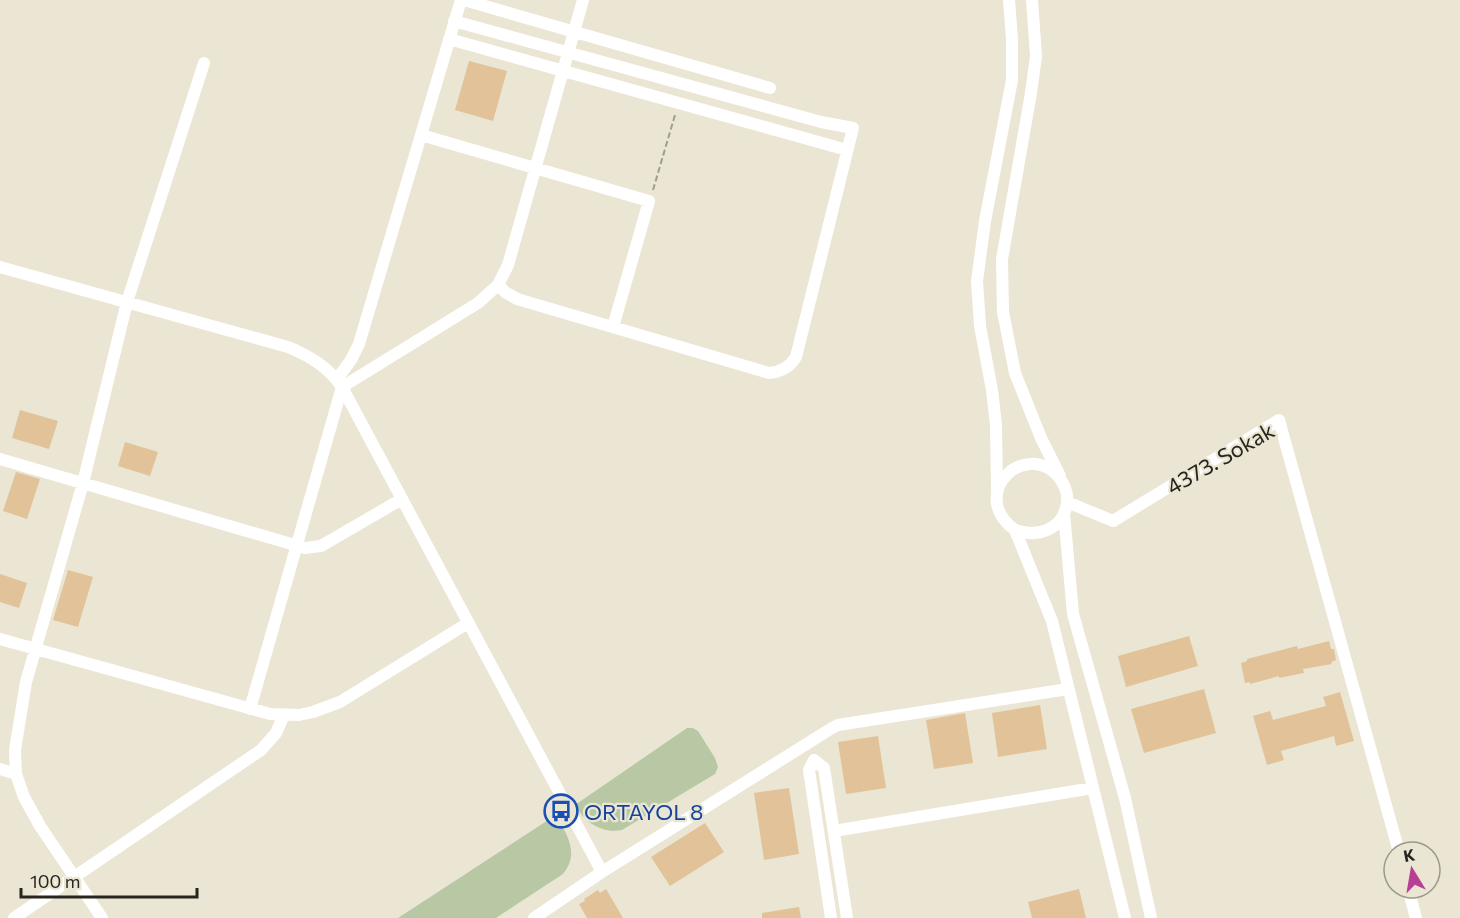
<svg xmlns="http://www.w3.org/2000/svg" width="1460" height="918" font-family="Commissioner,sans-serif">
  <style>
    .green { fill: #b8c8a5 }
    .building { fill: #e1c299 }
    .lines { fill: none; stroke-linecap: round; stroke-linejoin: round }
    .path { stroke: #a19e8f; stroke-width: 2; stroke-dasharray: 6 3; stroke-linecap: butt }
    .minor { stroke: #fff; stroke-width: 12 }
    .labels { text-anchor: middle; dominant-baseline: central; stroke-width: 4.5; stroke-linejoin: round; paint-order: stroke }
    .street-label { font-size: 22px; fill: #27251e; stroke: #eae6d3 }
    .transit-label { font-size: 22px; fill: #164399; stroke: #eae6d3; text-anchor: start }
  </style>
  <rect width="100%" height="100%" fill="#eae6d3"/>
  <!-- green -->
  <path class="green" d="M687 728H693L698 731 715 758 718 767 715 774 622 830C602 834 584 822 575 805Z
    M556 815C567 835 580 853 563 874L496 918H398Z"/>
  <!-- building -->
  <path class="building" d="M469 61 507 71 493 121 455 110Z
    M20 410 58 421 49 449 12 438Z
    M125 442 158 452 150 476 118 466Z
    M16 472 40 479 27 519 3 511Z
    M68 570 93 577 78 627 53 620Z
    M0 574 27 583 19 608 0 602Z
    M1189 636 1198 666 1126 687 1118 656Z
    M1329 641 1331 649H1334L1336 660 1331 662 1332 664 1303 669 1304 673 1279 678V676L1250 684V682L1245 683 1241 663 1247 661V659L1297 646 1298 649Z
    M1204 689 1216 733 1144 753 1131 709Z
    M1340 692 1354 741 1336 746 1334 736 1281 751 1284 760 1267 765 1253 716 1270 711 1273 720 1326 706 1323 697Z
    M1040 705 1047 749 998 757 992 713Z
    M965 713 973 763 934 769 926 720Z
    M878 736 886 788 846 794 838 742Z
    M789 788 799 854 764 860 754 793Z
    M705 823 724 852 670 886 651 857Z
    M606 889 623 918H587L579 904 585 901 584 899 598 890 600 893Z
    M1079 889 1086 918H1032L1028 902Z
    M799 907 801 918H762V913Z"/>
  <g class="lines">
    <!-- path -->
    <path class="path" d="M653 190 675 115"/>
    <!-- minor -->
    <path class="minor" d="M464 0 770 88
      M1032 0 1036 56 1031 93 1002 259 1003 312 1015 373 1041 438 1060 476
      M454 21 821 122 853 128 796 357C790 367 781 372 769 373L517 299 505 292 498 285
      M449 39 847 150
      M421 135 649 201 613 327
      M0 267 288 347C310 356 328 367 342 387L602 872
      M337 379 351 360 359 344 461 0
      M0 459 305 548 321 546 402 499
      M997 489 996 425 992 390 980 326 977 281 985 221 1012 80V39L1009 0
      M1067 502 1113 521 1279 420 1399 852
      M1064 513 1073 614 1125 798 1151 918
      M1015 530C1037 538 1064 530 1067 502 1068 494 1064 484 1059 477 1024 438 967 495 1015 530L1052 621 1125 918
      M0 639 270 714 299 715 313 712 340 702 468 623
      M250 709 342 387 478 303 498 285 508 265 583 0
      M814 760 824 768 847 918
      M814 760 809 770 831 918
      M0 769 16 774
      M834 831 1093 788
      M1408 888 1416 918
      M14 918 261 750 276 733 284 715
      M102 918 40 826 24 797 16 774 15 750 26 682 83 483 127 302 204 63
      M534 918 602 872 832 728 838 725 1068 689"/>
  </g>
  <!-- icons -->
  <defs>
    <g id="bus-ring" transform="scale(1.725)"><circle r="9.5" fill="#eae6d3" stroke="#1a4fb4" stroke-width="1.5"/><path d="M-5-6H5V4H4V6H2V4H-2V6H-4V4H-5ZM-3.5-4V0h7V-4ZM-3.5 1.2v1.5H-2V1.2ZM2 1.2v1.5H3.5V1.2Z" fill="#1a4fb4"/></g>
  </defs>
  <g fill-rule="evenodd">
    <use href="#bus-ring" x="561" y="811"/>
  </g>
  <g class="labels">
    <!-- street labels -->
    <g class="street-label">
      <text transform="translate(1220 458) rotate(-30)">4373. Sokak</text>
    </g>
    <!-- transit labels -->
    <g class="transit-label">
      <text x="584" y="811">ORTAYOL 8</text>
    </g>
  </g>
  <!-- north arrow -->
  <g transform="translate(1412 870) rotate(349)"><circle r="28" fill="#eae6d3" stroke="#9c998b" stroke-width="1.5"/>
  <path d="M0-4.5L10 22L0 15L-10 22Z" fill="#b83f93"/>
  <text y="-9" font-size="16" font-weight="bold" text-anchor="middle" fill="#27251e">K</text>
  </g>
  <!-- scale -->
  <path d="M21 888v9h176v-9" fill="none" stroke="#27251e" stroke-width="3"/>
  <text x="30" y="888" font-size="18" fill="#27251e" stroke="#eae6d3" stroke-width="4.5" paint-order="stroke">100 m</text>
</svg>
